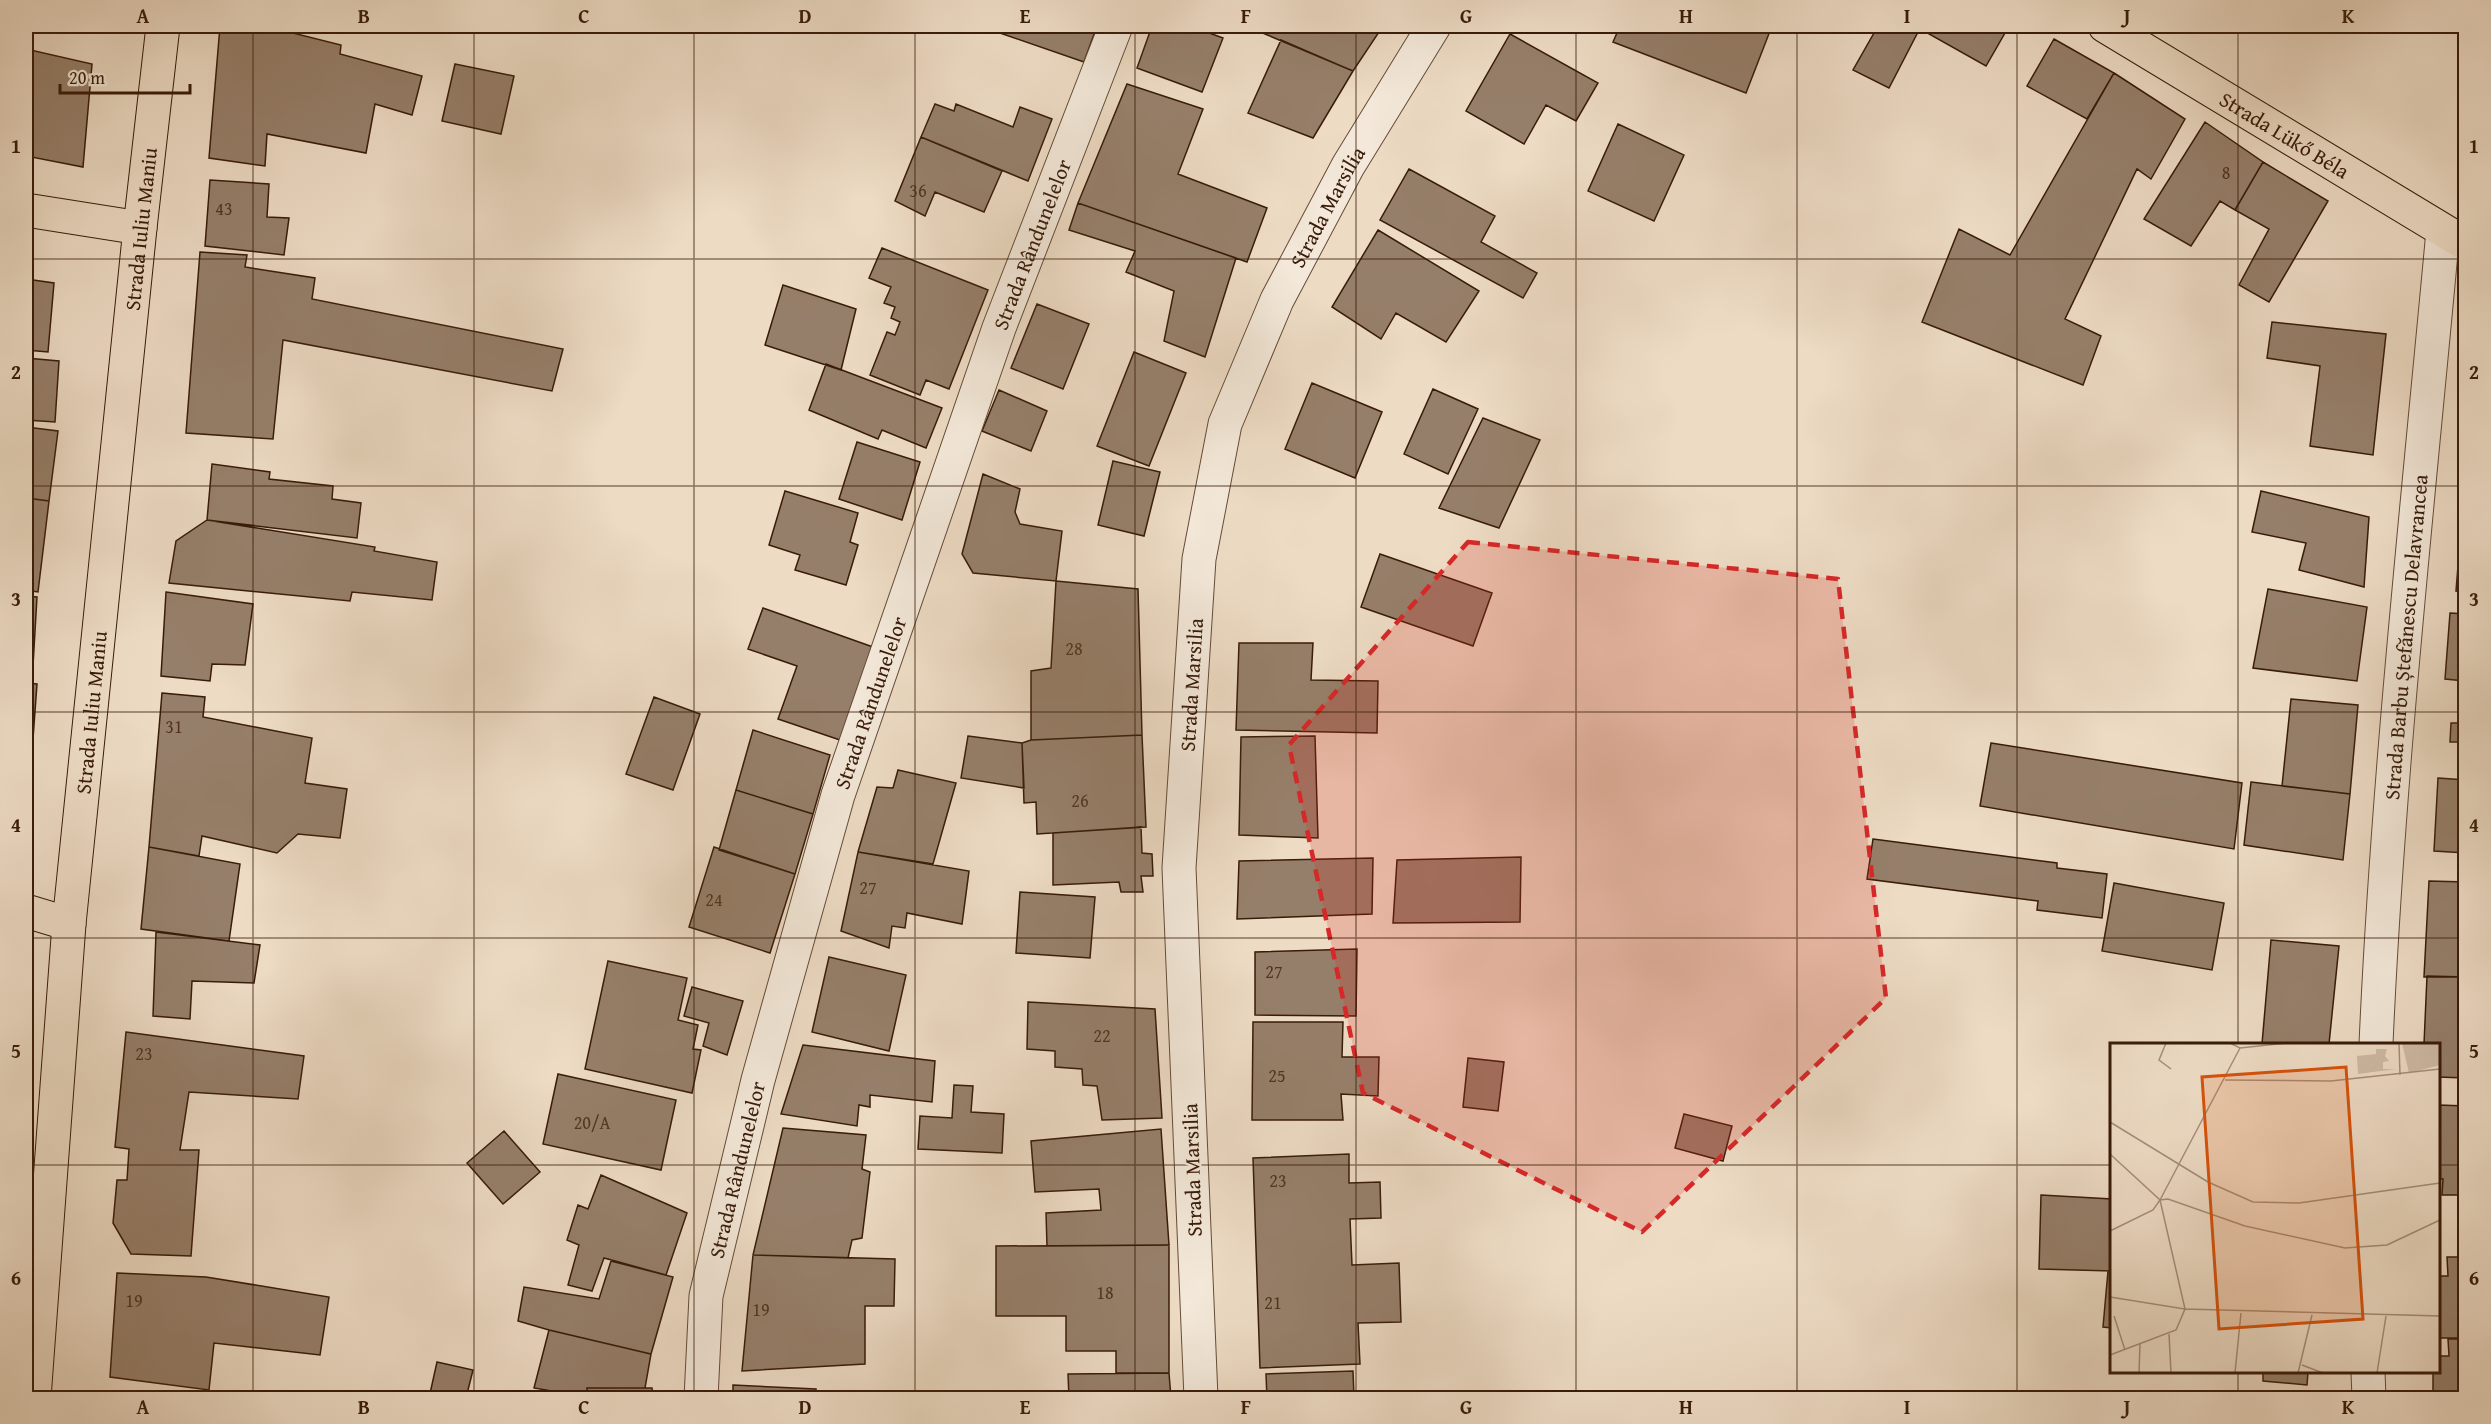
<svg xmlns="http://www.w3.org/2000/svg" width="2491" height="1424" font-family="'Gentium Book Plus',serif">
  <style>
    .building { fill: #967f6a; stroke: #381b09; stroke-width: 1.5 }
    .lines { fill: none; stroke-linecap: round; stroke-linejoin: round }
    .minor-casing { stroke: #654b38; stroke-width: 35 }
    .major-casing { stroke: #381b09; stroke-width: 35 }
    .minor { stroke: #f3e8d9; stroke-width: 33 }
    .major { stroke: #eddbc4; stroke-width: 33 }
    .marked { fill: #d62828; fill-opacity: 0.2; stroke: #d62828; stroke-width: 4.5; stroke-dasharray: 12 8; stroke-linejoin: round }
    .grid { fill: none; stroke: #381b09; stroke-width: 1.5; stroke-opacity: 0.55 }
    .labels { text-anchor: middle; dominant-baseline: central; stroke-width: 4.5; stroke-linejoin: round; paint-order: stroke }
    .number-label { font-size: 18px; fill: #503421 }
    .street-label { font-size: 21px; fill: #381b09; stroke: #f3e8d9 }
    .inset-road { fill: none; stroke: #a58e79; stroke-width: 1.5 }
    .view { fill: #d6530c; fill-opacity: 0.15; stroke: #d6530c; stroke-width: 3 }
    .inset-edge { fill: none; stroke: #381b09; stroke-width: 3 }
    .neatline { fill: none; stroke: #381b09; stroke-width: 2 }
    .grid-label { font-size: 20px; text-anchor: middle; font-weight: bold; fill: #381b09 }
  </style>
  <rect width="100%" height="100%" fill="#eddbc4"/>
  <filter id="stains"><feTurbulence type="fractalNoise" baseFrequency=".00333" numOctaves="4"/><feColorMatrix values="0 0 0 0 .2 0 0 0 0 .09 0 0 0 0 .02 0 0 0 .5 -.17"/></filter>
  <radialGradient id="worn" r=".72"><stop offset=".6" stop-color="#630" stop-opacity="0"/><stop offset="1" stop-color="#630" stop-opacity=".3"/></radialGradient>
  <!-- building -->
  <path class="building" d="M220 26H265L341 45 340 54 422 76 412 115 375 104 366 153 267 134 265 166 209 158Z
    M535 26H553L550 32Z
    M1003 26H1097L1084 62 1000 33Z
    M1152 26H1190L1223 38 1202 92 1137 68Z
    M1246 26H1383L1353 71Z
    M1620 26H1755L1770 31 1746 93 1613 42Z
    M1878 26H1911L1919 30 1889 88 1853 70Z
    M1924 26H2009L1986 66 1922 30Z
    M1510 34 1598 83 1576 121 1546 105 1524 144 1466 111Z
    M2054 39 2114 73 2087 119 2027 86Z
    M1281 40 1353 71 1313 138 1248 113Z
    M26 49 92 64 83 167 26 156Z
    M455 64 514 76 501 134 442 121Z
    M2114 73 2185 119 2151 179 2137 169 2065 319 2101 336 2083 385 1922 322 1959 229 2010 255Z
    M1127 84 1203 109 1178 174 1267 208 1247 262 1078 203Z
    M935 104 954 111 956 104 1013 127 1020 107 1052 119 1028 181 921 137Z
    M2205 122 2263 162 2235 210 2220 201 2191 246 2144 219Z
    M1618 124 1684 155 1654 221 1588 191Z
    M921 137 1002 171 984 212 935 192 925 216 895 201Z
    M2263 162 2328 201 2269 302 2239 285 2269 229 2235 210Z
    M1409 169 1495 216 1481 242 1537 273 1523 298 1380 220Z
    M210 180 269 184 267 217 289 218 284 255 205 246Z
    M1078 203 1236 258 1205 357 1164 341 1174 291 1126 272 1135 251 1069 230Z
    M1378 230 1479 291 1446 342 1396 313 1381 339 1332 307Z
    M882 248 988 290 949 389 926 380 920 395 870 375 887 332 895 335 900 322 891 318 895 307 884 303 891 287 869 278Z
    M200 252 247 255 245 267 315 278 312 299 563 349 552 391 283 340 273 439 186 433Z
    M26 279 54 283 48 352 26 350Z
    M783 285 856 309 841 370 765 345Z
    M1037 304 1089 324 1063 389 1011 368Z
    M2272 322 2386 334 2373 455 2310 446 2320 366 2267 358Z
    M1134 352 1186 373 1149 466 1097 446Z
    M26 358 59 361 55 422 26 420Z
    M826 364 942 408 926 448 882 430 878 439 809 410Z
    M1312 383 1382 412 1355 478 1285 449Z
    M1433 389 1478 409 1448 474 1404 454Z
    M999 390 1047 411 1031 451 982 431Z
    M1483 418 1540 440 1499 528 1439 508Z
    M26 427 58 431 49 501 26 498Z
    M857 442 920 462 902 520 839 499Z
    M1113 461 1160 472 1144 536 1098 525Z
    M212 464 270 472 269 479 333 486 332 499 361 503 357 538 207 520Z
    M983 474 1020 489 1015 512 1020 524 1062 531 1056 581 973 573 962 554Z
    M785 491 858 513 850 542 858 545 846 585 795 570 800 555 769 545Z
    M2261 491 2369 517 2364 587 2299 570 2306 543 2252 532Z
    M26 498 49 501 38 592 26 590Z
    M207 520 375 547 374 551 437 562 432 600 352 592 350 601 169 583 176 541Z
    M2461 528H2466V592L2456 591Z
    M1380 554 1492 593 1473 646 1361 607Z
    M1056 581 1138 589 1142 735 1031 740V671L1051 668Z
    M2268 589 2367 607 2357 681 2253 668Z
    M166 592 253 604 245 665 212 664 210 681 161 676Z
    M26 596 37 597 32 683H26Z
    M763 608 873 647 840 740 778 719 797 666 748 649Z
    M2450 613 2466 614V691L2465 681 2445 679Z
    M1239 643H1313L1311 680 1378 681 1377 733 1236 730Z
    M26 683 37 684 26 835Z
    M162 693 205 697 203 717 312 738 305 783 347 789 340 838 298 834 277 853 202 836 199 856 149 847Z
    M654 697 700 714 673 790 626 774Z
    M2291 699 2358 705 2350 794 2282 786Z
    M2451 723H2466V742H2450Z
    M753 730 830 755 813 814 736 790Z
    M1142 735 1146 827 1037 834 1036 802 1024 803 1022 743 1031 740Z
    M968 736 1022 743 1024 788 961 778Z
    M1315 736 1318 838 1239 835 1241 737Z
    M1991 743 2242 783 2234 849 1980 806Z
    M898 770 956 783 933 864 858 852 877 787 893 788Z
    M2438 778 2466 780V853L2434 851Z
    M2251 782 2350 794 2343 860 2244 845Z
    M736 790 813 814 795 874 719 850Z
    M1141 827 1142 853 1152 854 1153 876H1141L1143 892H1121L1119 882 1053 885V833Z
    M1873 839 2057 863V868L2107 874 2102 918 2037 910 2038 901 1867 879Z
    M149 847 240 864 229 941 141 929Z
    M714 847 795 874 770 953 689 927Z
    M858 852 969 871 962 924 907 913 905 928 892 926 889 948 841 931Z
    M1521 857 1520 922 1393 923 1397 860Z
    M1373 858 1372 914 1237 919 1239 861Z
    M2429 881 2466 882V977H2424Z
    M2114 883 2224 903 2212 970 2102 951Z
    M1020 892 1095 897 1090 958 1016 953Z
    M156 932 260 945 254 983 192 981 190 1019 153 1016Z
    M2271 940 2339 946 2329 1044H2262Z
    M1357 949 1356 1016 1255 1015V952Z
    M829 957 906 975 889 1051 812 1032Z
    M608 961 687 978 678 1020 698 1025 693 1049 701 1050 692 1093 585 1069Z
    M2427 976 2466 977V1078L2438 1077 2440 1046 2424 1044Z
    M692 987 743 1001 727 1055 703 1046 709 1023 684 1016Z
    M1028 1002 1155 1009 1162 1118 1102 1120 1097 1086 1083 1085 1082 1069 1055 1067V1051L1027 1049Z
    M1253 1022H1343L1342 1057H1379L1378 1096 1341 1094 1343 1120H1252Z
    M126 1032 304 1056 298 1099 189 1092 180 1150H199L191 1256 131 1254 113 1223 117 1180H127L129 1149 115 1147Z
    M803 1045 935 1061 932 1102 870 1095V1107L859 1105 857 1126 781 1114Z
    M1468 1058 1504 1062 1498 1111 1463 1107Z
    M558 1074 676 1100 661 1170 543 1144Z
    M954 1085 973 1086 971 1112 1004 1114 1002 1153 918 1149 920 1116 952 1118Z
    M2438 1105 2466 1106V1195H2442L2443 1179H2438Z
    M1684 1114 1732 1126 1723 1161 1675 1148Z
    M783 1128 866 1135 862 1169 870 1172 862 1238 852 1240 848 1258 753 1255Z
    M1161 1129 1169 1245 1047 1246 1046 1213 1101 1210 1099 1189 1035 1192 1031 1141Z
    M504 1131 540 1172 503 1204 467 1163Z
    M1349 1154V1183L1380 1182 1381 1218 1350 1219 1352 1265 1399 1263 1401 1322 1358 1323 1360 1364 1260 1368 1253 1158Z
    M601 1175 687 1213 666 1275 604 1258 592 1291 568 1285 579 1245 567 1240 578 1205 588 1209Z
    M2041 1195 2112 1199V1271L2039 1269Z
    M1169 1245V1373H1116V1351H1066V1316H996V1246Z
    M753 1255 895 1259 894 1306H865V1364L742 1371Z
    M2447 1257H2466V1338H2438V1276H2448Z
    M611 1261 673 1277 651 1354 549 1330 518 1321 524 1287 599 1299Z
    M2108 1271H2112V1328L2103 1327Z
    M117 1273 206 1277 329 1297 320 1355 214 1343 209 1390 110 1377Z
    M549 1330 651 1354 645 1388H587V1397L534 1388Z
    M2448 1339H2466V1398H2433V1372H2438V1356H2449Z
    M437 1362 473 1370 466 1398H429Z
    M1353 1371 1354 1398H1267L1266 1374Z
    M2263 1372H2308L2307 1385 2263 1381Z
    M1169 1373 1171 1398H1069L1068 1374Z
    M733 1385 816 1389V1398H733Z
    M587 1388H652L653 1398H588Z"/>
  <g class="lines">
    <!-- minor casing -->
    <g class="minor-casing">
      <g id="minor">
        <path id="s1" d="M2376 1044C2388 773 2418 502 2443 231"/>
        <path d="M2368 1372 2369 1398"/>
        <path id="s2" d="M701 1398 706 1296 758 1080 838 795 999 328 1116 26"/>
        <path id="s3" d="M1201 1398 1179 868 1199 559 1225 424 1277 300 1348 166 1434 26"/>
      </g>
    </g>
    <!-- major casing -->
    <g class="major-casing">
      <g id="major">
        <path id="s4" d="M2105 26 2466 244"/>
        <path d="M26 210 140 228"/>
        <path d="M26 911 69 924"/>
        <path id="s5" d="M34 1398 69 924 140 228 163 26"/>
      </g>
    </g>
    <!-- minor -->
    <use href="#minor" class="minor"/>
    <!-- major -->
    <use href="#major" class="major"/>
  </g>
  <!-- marked area -->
  <path class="marked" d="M1468 542 1838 579 1886 998 1642 1232 1363 1093 1289 745Z"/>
  <!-- grid -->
  <path class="grid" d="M253 26V1398M474 26V1398M694 26V1398M915 26V1398M1135 26V1398M1356 26V1398M1576 26V1398M1797 26V1398M2017 26V1398M2238 26V1044M26 259H2466M26 486H2466M26 712H2466M26 938H2466M26 1165H2112M2438 1165H2466M2238 1372V1398"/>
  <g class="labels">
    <!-- number labels -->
    <g class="number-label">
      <text x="2226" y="172">8</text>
      <text x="918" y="190">36</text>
      <text x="224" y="208">43</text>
      <text x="1074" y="648">28</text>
      <text x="174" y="726">31</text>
      <text x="1080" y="800">26</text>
      <text x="868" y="887">27</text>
      <text x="714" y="899">24</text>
      <text x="1274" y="971">27</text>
      <text x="1102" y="1035">22</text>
      <text x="144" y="1053">23</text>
      <text x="1277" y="1075">25</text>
      <text x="592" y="1122">20/A</text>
      <text x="1278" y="1180">23</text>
      <text x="1105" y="1292">18</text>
      <text x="134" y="1300">19</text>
      <text x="1273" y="1302">21</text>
      <text x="761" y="1309">19</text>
    </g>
    <!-- street labels -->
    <g class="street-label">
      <text stroke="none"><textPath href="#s4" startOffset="210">Strada Lükő Béla</textPath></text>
      <text stroke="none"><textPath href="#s3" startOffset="1218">Strada Marsilia</textPath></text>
      <text stroke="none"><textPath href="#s5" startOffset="1174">Strada Iuliu Maniu</textPath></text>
      <text stroke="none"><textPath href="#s2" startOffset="1204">Strada Rândunelelor</textPath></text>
      <text stroke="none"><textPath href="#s1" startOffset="408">Strada Barbu Ștefănescu Delavrancea</textPath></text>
      <text stroke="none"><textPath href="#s3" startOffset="714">Strada Marsilia</textPath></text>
      <text stroke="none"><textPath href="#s2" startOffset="718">Strada Rândunelelor</textPath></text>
      <text stroke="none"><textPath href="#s5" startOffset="688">Strada Iuliu Maniu</textPath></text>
      <text stroke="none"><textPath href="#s2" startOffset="232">Strada Rândunelelor</textPath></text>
      <text transform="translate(1192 1170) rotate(-92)">Strada Marsilia</text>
    </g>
  </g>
  <!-- overview -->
  <g transform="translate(2110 1043)">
    <rect width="330" height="330" fill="#eddbc4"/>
    <path d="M292 0H330V22L299 30ZM266 6H277L275 13 279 18 273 19V26H286L248 31 247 13 266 11Z" fill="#cebaa4"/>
    <path class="inset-road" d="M56 0 49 17 61 26M120 0 130 5 177 0M289 0 290 32M115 37 221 38 330 26M0 79 98 139 143 159 189 160 330 140M0 111 50 157 75 266 330 273M50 157 130 5M0 188 43 167 50 157 58 156 135 183 235 205 277 202 330 177M0 254 75 266 66 287 0 312M4 273 15 307M59 291 61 330M192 322 213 330M29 330 30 301M125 330 131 270M188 330 202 272M267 330 276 273"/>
    <path class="view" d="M236 24 253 276 109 286 92 34Z"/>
    <rect width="330" height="330" class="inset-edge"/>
  </g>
  <!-- margin -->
  <rect width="2491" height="1424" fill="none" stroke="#eddbc4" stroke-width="66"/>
  <!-- scale -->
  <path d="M60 84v9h130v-9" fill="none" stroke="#381b09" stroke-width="3"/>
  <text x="69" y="84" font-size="18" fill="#381b09" stroke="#f3e8d9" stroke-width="4.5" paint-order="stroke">20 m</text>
  <rect x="33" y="33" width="2425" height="1358" class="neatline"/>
  <g class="grid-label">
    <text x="143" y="23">A</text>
    <text x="364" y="23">B</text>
    <text x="584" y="23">C</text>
    <text x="805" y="23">D</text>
    <text x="1025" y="23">E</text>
    <text x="1246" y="23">F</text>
    <text x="1466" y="23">G</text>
    <text x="1686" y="23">H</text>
    <text x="1907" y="23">I</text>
    <text x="2127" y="23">J</text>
    <text x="2348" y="23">K</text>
    <text x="16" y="153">1</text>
    <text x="2474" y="153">1</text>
    <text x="16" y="379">2</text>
    <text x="2474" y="379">2</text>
    <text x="16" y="606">3</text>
    <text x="2474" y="606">3</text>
    <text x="16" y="832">4</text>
    <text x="2474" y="832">4</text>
    <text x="16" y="1058">5</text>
    <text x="2474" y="1058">5</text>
    <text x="16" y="1285">6</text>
    <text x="2474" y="1285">6</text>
    <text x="143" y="1414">A</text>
    <text x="364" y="1414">B</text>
    <text x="584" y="1414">C</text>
    <text x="805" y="1414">D</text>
    <text x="1025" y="1414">E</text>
    <text x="1246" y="1414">F</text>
    <text x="1466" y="1414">G</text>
    <text x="1686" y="1414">H</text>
    <text x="1907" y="1414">I</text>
    <text x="2127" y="1414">J</text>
    <text x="2348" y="1414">K</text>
  </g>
  <rect width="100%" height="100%" filter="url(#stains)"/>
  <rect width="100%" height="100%" fill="url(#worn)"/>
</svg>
